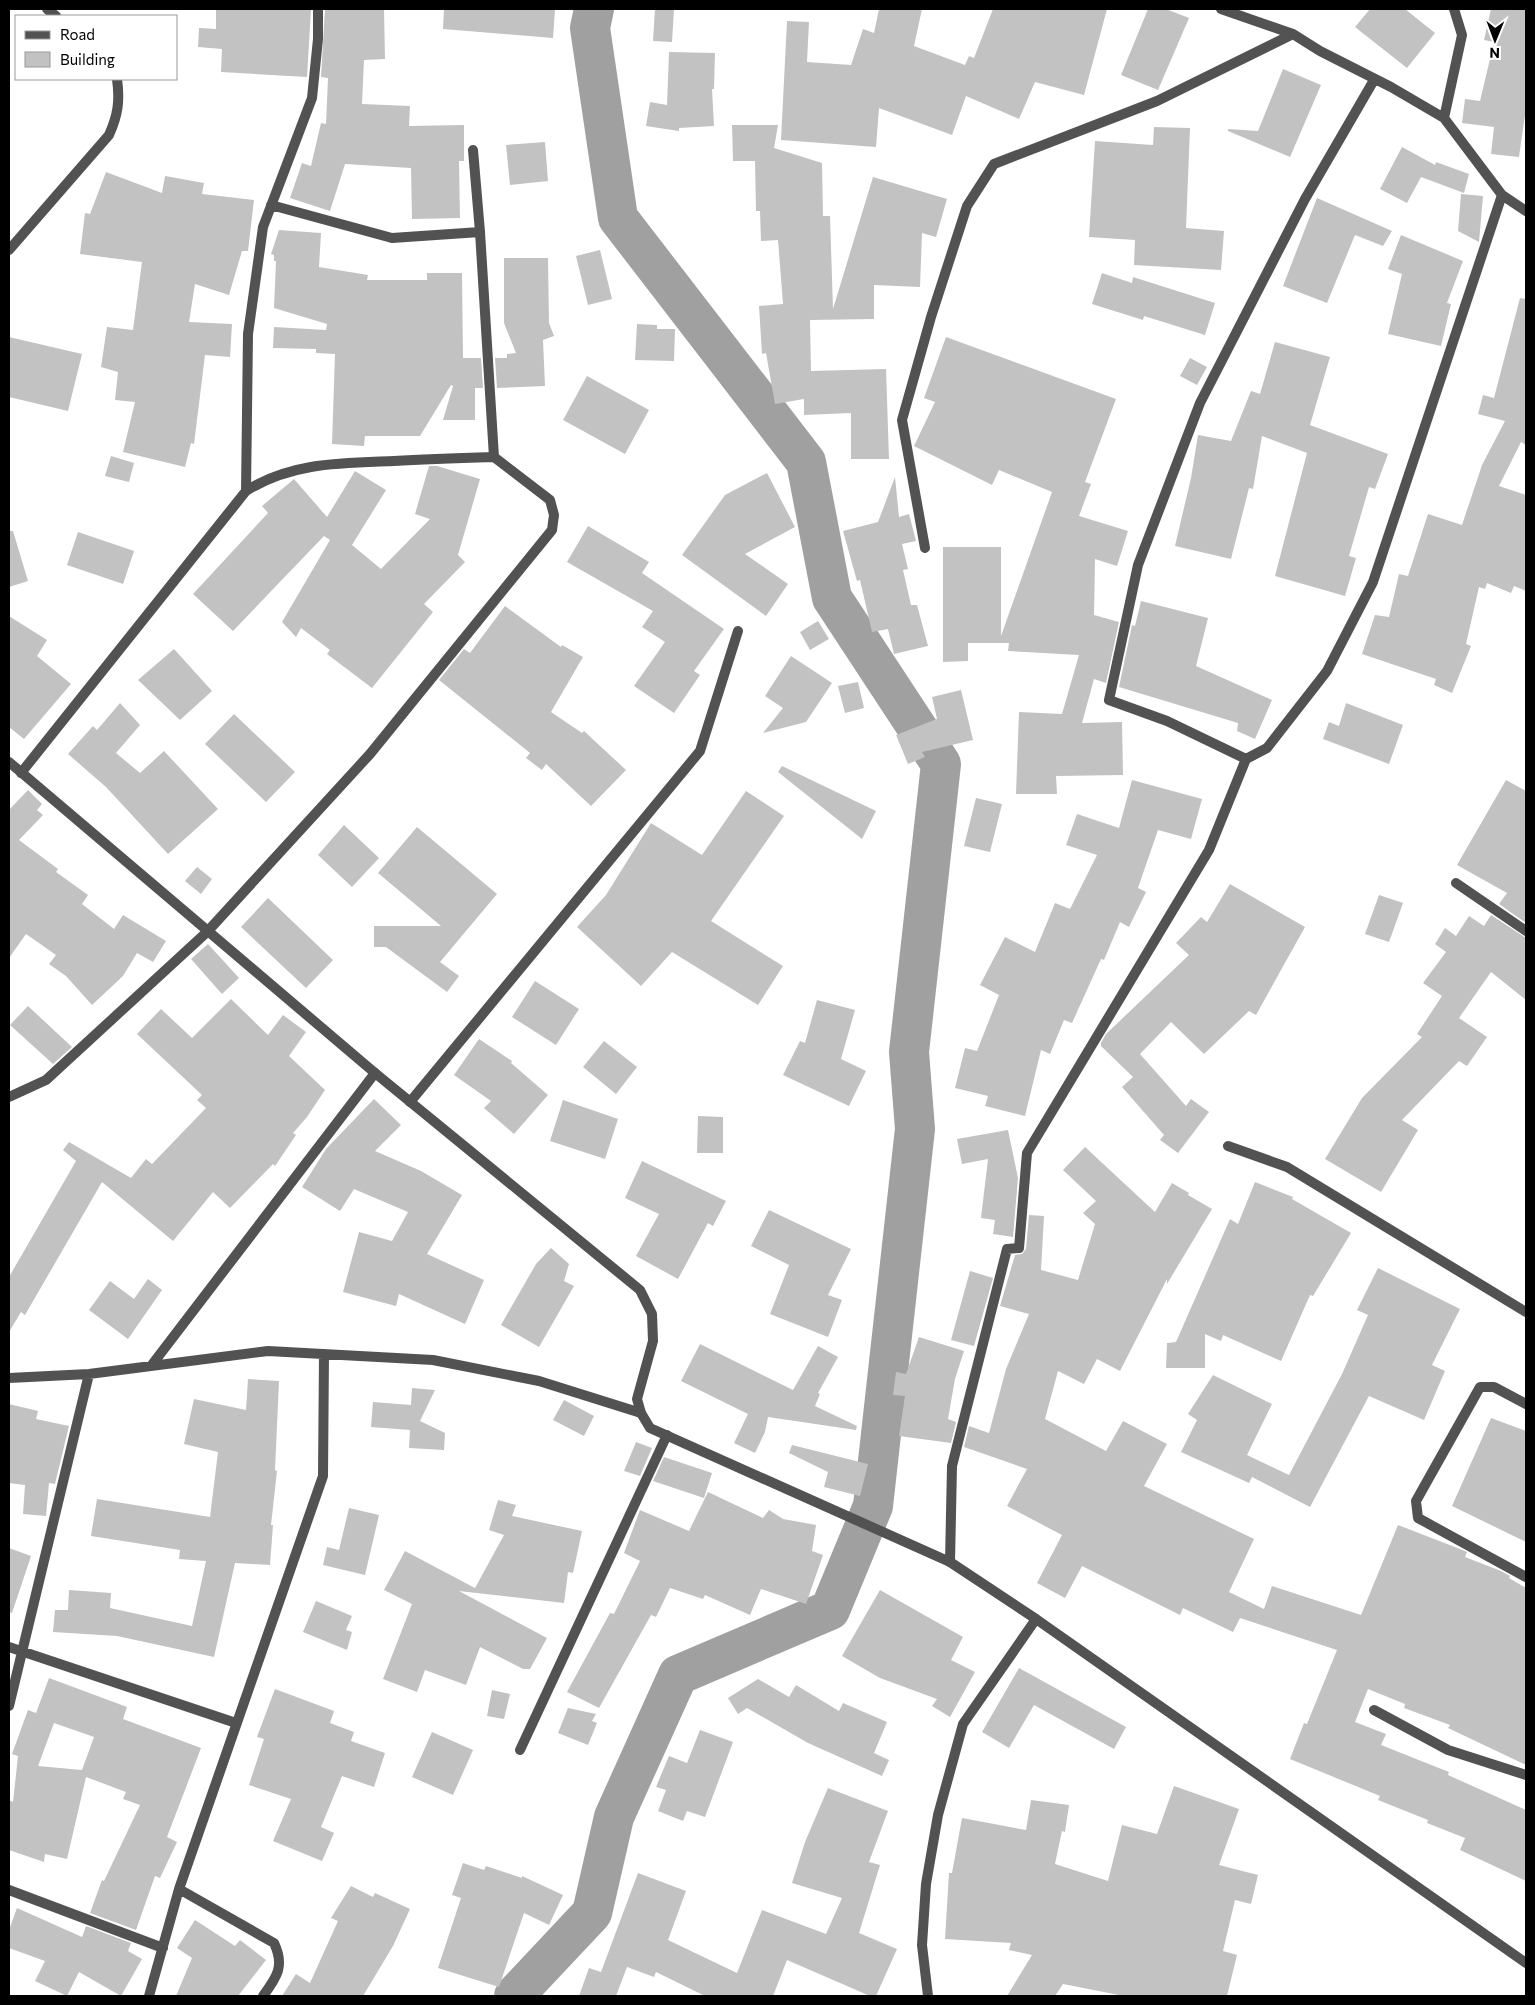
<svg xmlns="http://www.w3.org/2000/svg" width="1535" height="2005" font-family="Commissioner,sans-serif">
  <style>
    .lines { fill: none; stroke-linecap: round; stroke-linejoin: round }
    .river { stroke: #a0a0a0; stroke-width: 40 }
    .building { fill: #c2c2c2; fill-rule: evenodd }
    .minor { stroke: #525252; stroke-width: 10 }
    .tertiary { stroke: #525252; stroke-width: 10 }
  </style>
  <rect width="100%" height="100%" fill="#fff"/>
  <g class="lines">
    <!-- river -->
    <path class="river" d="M514 1996 592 1913 614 1817 678 1675 830 1610 873 1506 915 1129 909 1052 941 764 832 598 806 462 618 218 590 28 594 9"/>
  </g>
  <!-- building -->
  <path class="building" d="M216 9H311L307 77 221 72 222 49 198 47 199 28 216 29Z
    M325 9H384L385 59 364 60 362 104 410 106 409 126 464 125V161H459L460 218 412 219 411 168 345 164 330 211 290 198 302 163 311 166 321 123 326 124 328 78 321 77Z
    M444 9H555L553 38 443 29Z
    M655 9H674L672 42 653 41Z
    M879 9H922L914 46 965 65 969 56 974 58 993 9H1107L1084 95 1035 82 1019 119 966 96 952 135 879 108 876 147 781 140 787 21 809 22 807 62 851 65 863 29 874 33Z
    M1148 9H1166L1189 18 1158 90 1121 75Z
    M1370 9H1405L1435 33 1407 68 1355 27Z
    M1491 9H1526V108L1519 157 1491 154 1494 127 1462 123 1465 99 1480 101 1494 42 1484 40Z
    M669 52 715 53 714 89H712L714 126 679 128V131L646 126 650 102 667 105Z
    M1283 69 1321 85 1290 157 1228 131V129L1258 131Z
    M732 125H778L774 148 822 163 823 216H830L833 309 873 177 947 199 936 237 922 233 920 287 874 285V319L810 320 811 371 886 369 889 459H851V413L804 415V399L775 404 766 353 762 354 759 306 783 304 778 240 761 241 760 211H756L755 161H733Z
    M1154 127 1190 128 1186 228 1224 231 1221 270 1134 265 1135 240 1089 237 1095 141 1153 145Z
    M545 142 548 181 510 185 506 145Z
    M1402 147 1435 165 1436 162 1469 174 1464 193 1421 177 1407 203 1380 189Z
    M106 172 162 193 165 176 204 183 202 194 254 200 248 251H242L229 295 195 284 189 322 232 324 230 357 205 355 194 444 191 443 185 467 123 452 135 402 115 400 118 372 101 367 107 327 133 330 142 262 80 254 85 213 90 214Z
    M1461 194 1483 196 1479 242 1458 231Z
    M1317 198 1392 231 1383 246 1355 235 1327 303 1283 286Z
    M279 230 321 233 319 267 368 275 367 280H427V273H462L463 358H481L483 388H475V420H443L453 386 451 385 420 436H365L364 446 332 444 335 354 316 353V349L273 348 274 327 326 330 327 324 274 308 276 261H274V255L271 254Z
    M1401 235 1463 261 1447 303 1451 304 1441 346 1388 334 1402 274 1388 269Z
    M600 250 612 299 588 305 576 256Z
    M504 258H548L549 323 554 336 543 340 545 386 497 388 495 358H507V354L516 353 504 323Z
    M1102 273 1132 283 1133 277 1215 303 1205 335 1144 316 1143 320 1092 304Z
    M1520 298 1526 299V445L1521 442 1499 486 1526 495V591L1514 586 1511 593 1487 583 1485 589 1479 587 1466 644 1471 646 1452 693 1434 685 1436 679 1362 654 1375 615 1389 617 1399 574 1408 576 1428 514 1462 525 1482 465 1505 421 1478 414 1483 395 1494 398Z
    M637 324 657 325V329H675L674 361 635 360Z
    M9 337 82 354 68 411 9 397Z
    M946 337 1116 399 1085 482 1091 484 1079 516 1128 531 1117 566 1095 559 1094 615 1119 622 1106 683 1094 679 1082 723 1122 722 1123 775 1056 776 1057 794H1016L1019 712 1062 714 1079 655 1008 651 1009 643H968V661L943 662V547H1001V636L1052 492 999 470 992 485 914 446 935 402 924 398Z
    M1275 342 1330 357 1310 425 1388 454 1375 489 1369 487 1349 556 1356 558 1345 596 1275 576 1307 453 1262 436 1253 489 1249 488 1231 559 1175 546 1191 478 1198 435 1231 441 1251 391 1260 394Z
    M1190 358 1207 367 1197 385 1180 376Z
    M587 376 649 410 625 454 563 420Z
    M111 456 134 463 129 482 105 476Z
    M429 466H437L480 479 458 555 465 562 424 604 433 612 372 688 327 654 330 650 301 628 296 637 282 622 330 540 324 536 233 631 193 594 268 513 262 506 294 479 327 517 355 471 386 490 352 545 381 569 430 519 415 514Z
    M767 473 795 527 745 554 788 584 766 616 682 555 725 495Z
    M895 477 899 517 909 514 916 541 902 544 908 569 903 570 911 605H917L928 646 894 654 888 629 872 632 860 580 857 581 843 531 878 522Z
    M588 526 649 562 642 573 724 629 694 671 700 675 674 713 634 686 665 642 642 627 653 611 567 562Z
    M9 531H13L28 581 9 587Z
    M78 532 134 551 123 584 67 565Z
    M1141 601 1208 618 1196 666 1272 700 1255 739 1237 731 1238 723 1119 687 1132 625 1135 626Z
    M505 606 561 647 562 645 583 657 551 712 582 733 584 731 626 770 591 806 546 764 542 770 526 758 530 753 439 680 464 649 470 653Z
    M9 616 47 640 37 656 71 684 24 739 9 727Z
    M818 621 829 639 810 650 800 632Z
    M174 649 212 691 180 720 138 680Z
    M791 656 832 683 806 722 763 733 783 708 765 696Z
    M858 682 864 708 845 713 838 686Z
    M961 690 973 740 922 752 925 757 908 764 896 735 937 719 932 697Z
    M120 703 140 725 116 753 140 773 164 751 218 809 168 854 106 787 68 754 93 726 97 730Z
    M1346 703 1403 725 1389 764 1323 739 1329 722 1339 726Z
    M234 714 295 772 266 802 205 744Z
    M782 766 876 811 862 839 778 772Z
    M1132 780 1202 799 1191 839 1158 830 1138 888 1146 892 1129 927 1120 922 1104 960 1101 959 1072 1023 1064 1020 1050 1054 1041 1050 1025 1116 985 1106 988 1096 955 1088 965 1048 977 1051 999 995 980 985 1005 937 1035 952 1055 903 1070 909 1097 855 1066 845 1077 814 1119 828Z
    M1506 780 1526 791V923L1499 904 1507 893 1457 865Z
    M28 790 42 804 37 810 43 815 19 840 58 869 56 872 88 895 82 904 114 929 123 915 166 941 153 962 137 953 123 976 92 1005 66 976 49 964 56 955 26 934 9 958V810Z
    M746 791 784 816 711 921 783 966 758 1005 672 952 641 986 577 927 606 895 651 823 702 855Z
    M976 798 1002 804 990 852 964 846Z
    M344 825 379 858 352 887 318 855Z
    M417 827 497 894 440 962 459 976 447 992 386 947H374V926H441L378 873Z
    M197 867 212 879 201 894 185 881Z
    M1230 884 1305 927 1256 1015 1249 1011 1204 1054 1171 1022 1140 1054 1186 1106 1191 1099 1209 1112 1178 1153 1160 1140 1164 1135 1122 1087 1133 1077 1101 1046V1043L1106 1034 1189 955 1176 943 1201 917 1207 922Z
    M1379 895 1403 903 1389 942 1365 934Z
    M268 898 333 960 306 988 241 927Z
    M1491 915 1526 938V1000L1491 972 1459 1018 1487 1037 1467 1066 1459 1061 1402 1120 1418 1130 1381 1192 1325 1159 1362 1098 1422 1037 1417 1034 1442 996 1423 983 1446 952 1435 944 1445 928 1456 936 1469 916 1484 926Z
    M208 944 239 978 222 994 191 959Z
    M535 981 579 1009 556 1045 512 1017Z
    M231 999 268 1035 283 1015 306 1032 289 1056 325 1090 307 1117 293 1133 296 1135 275 1166 273 1164 230 1208 213 1192 173 1241 102 1182 25 1315 21 1312 9 1332V1277L76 1161 63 1150 69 1142 131 1178 146 1159 152 1164 206 1108 197 1100 202 1095 137 1034 161 1009 192 1038Z
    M817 1000 855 1010 841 1059 866 1071 849 1106 783 1075 800 1041 805 1043Z
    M28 1006 72 1047 53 1064 10 1025Z
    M479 1039 512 1061 511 1063 548 1095 514 1134 484 1108 491 1101 454 1075Z
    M604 1041 637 1067 616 1094 583 1067Z
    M374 1099 401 1125 375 1151 421 1171 462 1195 427 1254 484 1280 465 1324 399 1294 396 1306 343 1292 359 1232 392 1241 408 1212 354 1189 340 1211 302 1187 326 1149Z
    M563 1100 618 1119 605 1159 550 1141Z
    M698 1116 723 1117V1153H697Z
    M1008 1130 1018 1178 1013 1237 993 1234 995 1220 981 1218 988 1159 962 1164 957 1139Z
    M1085 1147 1155 1212 1172 1183 1189 1193 1188 1195 1212 1209 1167 1284V1279L1120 1371 1097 1359 1084 1384 1058 1371 1045 1419 1106 1451 1123 1421 1167 1444 1144 1486 1254 1539 1229 1592 1264 1609 1272 1586 1361 1615 1398 1525 1460 1549 1467 1552 1465 1557 1501 1571 1510 1576 1509 1578 1526 1588V1765L1448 1728 1450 1725 1404 1708 1405 1704 1368 1689 1355 1722 1386 1734 1381 1745 1449 1772 1448 1775 1526 1810V1881L1460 1850 1465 1838 1427 1823 1428 1820 1378 1800 1380 1796 1290 1759 1304 1723 1307 1724 1337 1650 1240 1618 1233 1632 1183 1608 1180 1615 1082 1566 1065 1598 1037 1583 1062 1535 1007 1506 1027 1469 964 1447 969 1426 989 1433 1006 1369 1029 1314 1000 1306 1015 1255 1022 1254 1026 1249 1029 1215 1044 1216 1041 1270 1078 1280 1095 1224 1083 1213 1096 1201 1063 1170Z
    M642 1161 726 1201 713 1226 708 1223 678 1279 636 1256 659 1214 625 1198Z
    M1255 1182 1293 1197 1292 1199 1351 1233 1313 1296 1310 1295 1281 1361 1223 1335 1221 1341 1205 1334V1368H1166L1167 1343 1176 1342 1230 1219 1238 1224Z
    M769 1210 851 1249 828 1295 842 1300 828 1337 770 1314 789 1265 751 1246Z
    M551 1248 569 1264 564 1281 574 1286 539 1347 501 1325 536 1264Z
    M1378 1268 1460 1309 1432 1365 1445 1371 1424 1420 1369 1396 1310 1507 1252 1477 1249 1483 1181 1452 1197 1420 1188 1414 1213 1375 1272 1404 1247 1455 1289 1475 1342 1374 1368 1315 1357 1310Z
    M970 1271 993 1278 974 1346 951 1340Z
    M148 1279 162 1290 128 1339 89 1310 110 1281 134 1299Z
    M919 1337 964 1351 955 1379 948 1419 956 1422 951 1443 899 1436 905 1396 893 1395 896 1372 906 1374Z
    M700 1344 793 1390 818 1346 838 1357 818 1393 820 1394 815 1406 857 1426 856 1430 768 1417 765 1432 755 1453 734 1443 748 1414 681 1381Z
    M248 1379 279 1381 275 1470 277 1471 271 1525H273L270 1565 235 1563 214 1657 117 1636 53 1632 55 1610H68L69 1590 111 1593 110 1608 192 1626 206 1561 179 1559 180 1550 91 1536 97 1499 210 1517 218 1452 184 1444 194 1399 246 1410Z
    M412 1388 435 1390 420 1421 445 1433 444 1450 409 1448 410 1430 371 1427 373 1402 411 1405Z
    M564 1400 594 1416 584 1436 553 1420Z
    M9 1404 38 1411 36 1419 69 1426 55 1484 49 1483 46 1516 23 1514 25 1485 9 1483Z
    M1491 1418 1526 1431V1542L1452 1506Z
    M636 1442 652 1448 640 1476 624 1471Z
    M792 1445 868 1464 860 1496 824 1487 828 1472 789 1453Z
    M664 1457 712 1473 704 1498 653 1481Z
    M708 1492 763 1518 769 1510 783 1519 816 1525 812 1551 823 1555 806 1604 761 1589 750 1615 705 1595 703 1599 670 1588 656 1617 651 1615 599 1708 567 1692 610 1613 614 1614 640 1561 624 1553 640 1510 689 1531Z
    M498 1500 516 1505 512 1516 582 1531 573 1573 568 1572 564 1603 459 1591 547 1638 530 1669H523L480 1647 466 1685 425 1670 417 1692 383 1679 412 1604 384 1590 405 1551 475 1588 504 1535 489 1530Z
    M349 1508 379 1515 365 1575 323 1565 327 1547 339 1550Z
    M9 1548 31 1556 12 1613 9 1612Z
    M880 1590 963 1637 951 1660 975 1672 950 1717 932 1706 937 1699 880 1678 842 1656Z
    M316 1601 352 1616 346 1630 352 1632 347 1650 303 1632Z
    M1019 1668 1126 1727 1114 1749 1034 1705 1009 1748 982 1732Z
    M49 1678 127 1707 123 1719 201 1748 167 1837 177 1842 160 1878 155 1876 136 1930 90 1913 102 1880 104 1881 140 1805 123 1799 126 1792 86 1777 67 1859 45 1854 44 1862 9 1850V1800L13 1802 18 1756 12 1754 28 1710 36 1713ZM54 1723 94 1737 82 1770 38 1766Z
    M758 1679 789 1697 796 1685 839 1711 843 1703 887 1722 874 1753 889 1760 882 1776 808 1743 747 1708 738 1714 728 1698Z
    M275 1689 334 1711 330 1723 354 1732 351 1741 385 1753 374 1787 342 1776 321 1827 334 1833 322 1861 273 1841 291 1799 249 1785 264 1739 257 1737Z
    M492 1690 510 1694 504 1719 487 1716Z
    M568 1708 596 1714 592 1721 597 1723 588 1745 558 1733Z
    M700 1730 733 1742 705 1817 687 1811 683 1821 658 1811 666 1790 656 1787 669 1756 687 1763Z
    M432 1732 473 1750 453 1795 412 1777Z
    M1174 1786 1239 1809 1219 1865 1258 1875 1251 1904 1235 1900 1223 1951 1237 1955 1227 1996H1124L1063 1984 1055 1996H1007L1032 1955 1009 1950 1011 1943 945 1939 949 1873H952L962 1818 1026 1830 1031 1800 1069 1805 1065 1832 1062 1831 1055 1864 1108 1881 1122 1825 1157 1834Z
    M828 1788 888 1811 869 1862 880 1865 859 1933 897 1949 876 1996H870L787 1960 773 1996H705L656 1972 654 1977 627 1967 616 1996H579L589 1968 601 1972 638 1873 686 1891 668 1940 737 1973 762 1910 826 1934 842 1898 792 1883 805 1842Z
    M463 1863 484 1870 486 1866 522 1878V1876L563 1895 549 1925 524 1913 499 1987 438 1968 461 1898 452 1895Z
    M351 1886 373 1897 375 1893 410 1909 393 1946 363 1996H282L296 1974 310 1983 338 1921 331 1918Z
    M17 1908 82 1937 86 1926 131 1943 128 1951 142 1959 121 1996 79 1972 67 1996 35 1981 45 1961 9 1948V1930Z
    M195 1920 235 1946 240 1940 266 1960 238 1996H176L192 1958 177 1948Z"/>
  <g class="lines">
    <!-- minor -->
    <path class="minor" d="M1221 9 1293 34 1320 51 1391 87 1444 118 1502 195 1526 211
      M1444 118 1462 35 1454 9
      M271 205 392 238 480 232 473 150
      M246 491 248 334 263 227 312 98 318 39V9
      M925 548 902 420 931 317 967 206 994 164 1157 101 1293 34
      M1246 759 1167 721 1109 700 1138 565 1200 403 1305 199 1374 80
      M21 773 246 491C291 462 343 463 394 461 428 459 461 458 494 457
      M1456 883 1526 931
      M9 1097 46 1080 207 932 370 754 552 530 554 515 550 500 494 457 480 232
      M410 1102 700 751 738 631
      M1228 1146 1287 1167 1526 1312
      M151 1366 375 1073
      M9 1378 89 1374 268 1351 433 1360 539 1381 641 1413
      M1526 1404 1494 1387H1480L1416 1501 1418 1518 1526 1577
      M950 1562 952 1466 1007 1249 1019 1248 1027 1153 1209 850 1246 759 1267 748 1327 671 1373 582 1502 195
      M9 1647 236 1723
      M9 1706 89 1374
      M1374 1710 1448 1750 1526 1775
      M520 1750 667 1435
      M179 1889 274 1943C285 1966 277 1977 263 1996
      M9 1890 163 1948
      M149 1996 179 1889 323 1476 324 1354
      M928 1996 922 1945 926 1884 938 1815 963 1724 1036 1619"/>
    <!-- tertiary -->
    <path class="tertiary" d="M47 9 56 16
      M9 250 109 135C118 115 120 101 117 79
      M9 762 375 1073 640 1290 652 1314 653 1341 637 1399 641 1413 650 1428 950 1562 1036 1619 1526 1963"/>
  </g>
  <!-- border -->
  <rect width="1535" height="2005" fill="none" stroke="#000000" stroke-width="20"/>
  <!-- legend -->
  <rect x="15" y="15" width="162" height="65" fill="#ffffff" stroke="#999999"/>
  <rect x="25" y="31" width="25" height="8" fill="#525252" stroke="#999999"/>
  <text x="60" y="40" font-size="15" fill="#000000">Road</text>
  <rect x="25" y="52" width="25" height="15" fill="#c2c2c2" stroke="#999999"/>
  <text x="60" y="65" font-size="15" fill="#000000">Building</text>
  <!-- north arrow -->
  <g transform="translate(1495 40) rotate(181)" stroke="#ffffff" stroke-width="4" paint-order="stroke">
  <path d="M0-4L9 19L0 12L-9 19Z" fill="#000000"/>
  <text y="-8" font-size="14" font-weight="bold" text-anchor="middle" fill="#000000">N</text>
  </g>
</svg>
